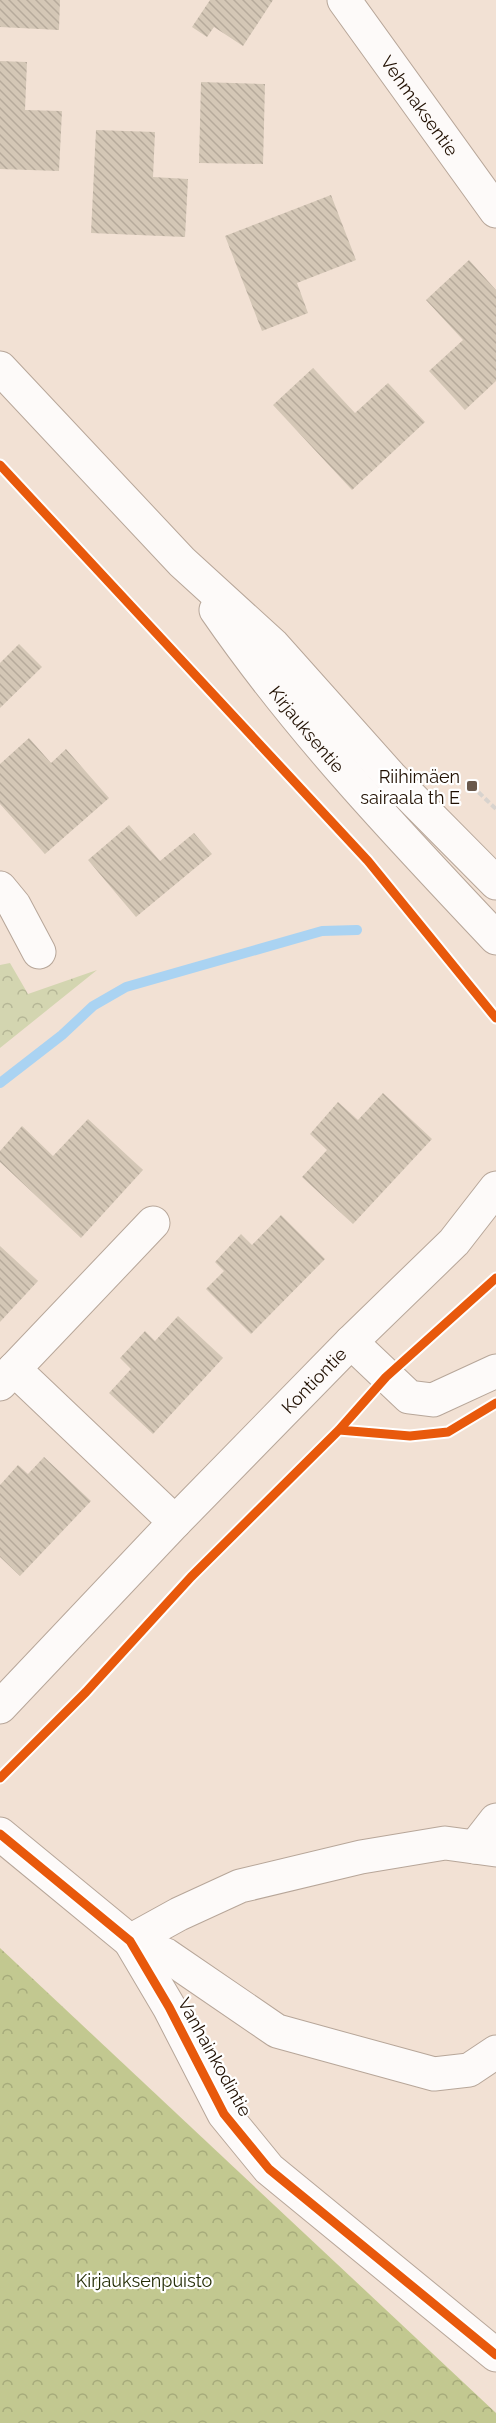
<svg xmlns="http://www.w3.org/2000/svg" width="496" height="2423" font-family="Raleway,sans-serif">
  <style>
    .forest { fill: url(#forest-crowns) }
    .park { fill: url(#park-crowns) }
    .lines { fill: none; stroke-linecap: round; stroke-linejoin: round }
    .stream { stroke: #aad3f2; stroke-width: 10 }
    .building { fill: url(#building-back-hatch) }
    .minor-casing { stroke: #b7a699; stroke-width: 35 }
    .path { stroke: #d8d3ce; stroke-width: 4; stroke-dasharray: 6 3; stroke-linecap: butt }
    .minor { stroke: #fdfaf9; stroke-width: 33 }
    .cycleway-casing { stroke: #fff; stroke-width: 13 }
    .cycleway { stroke: #e8590c; stroke-width: 9 }
    .poi-dot { fill: #6a594c; stroke: #fff; stroke-width: 2 }
    .labels { text-anchor: middle; dominant-baseline: central; stroke-width: 4.5; stroke-linejoin: round; paint-order: stroke }
    .street-label { font-size: 18px; fill: #211002; stroke: #fff }
    .poi-label { font-size: 18px; fill: #211002; stroke: #fff; text-anchor: end }
    .park-label { font-size: 18px; fill: #252e07; stroke: #fff }
  </style>
  <defs>
    <pattern id="forest-crowns" width="20" height="18" patternUnits="userSpaceOnUse" patternTransform="scale(1.5)"><rect width="20" height="18" fill="#c2c890"/><path d="M2 6a3 3 0 1 1 6 0M12 15a3 3 0 1 1 6 0" fill="none" stroke="#a6ab7b"/></pattern>
    <pattern id="park-crowns" width="20" height="18" patternUnits="userSpaceOnUse" patternTransform="scale(1.5)"><rect width="20" height="18" fill="#d3d5b0"/><path d="M2 6a3 3 0 1 1 6 0M12 15a3 3 0 1 1 6 0" fill="none" stroke="#b5b696"/></pattern>
    <pattern id="building-back-hatch" width="6" height="6" patternUnits="userSpaceOnUse" patternTransform="scale(1.5)"><rect width="6" height="6" fill="#d4c7b6"/><path d="M-1 5l2 2M0 0l6 6M5-1l2 2" fill="none" stroke="#b6aa9b"/></pattern>
  </defs>
  <rect width="100%" height="100%" fill="#f2e1d4"/>
  <!-- forest -->
  <path class="forest" d="M0 1948 496 2413V2423H0Z"/>
  <!-- park -->
  <path class="park" d="M10 963 28 994 97 970 0 1048V965Z"/>
  <g class="lines">
    <!-- stream -->
    <path class="stream" d="M0 1083 62 1035 93 1006 126 987 322 931 357 930"/>
  </g>
  <!-- building -->
  <path class="building" d="M0 0H60L59 30 0 27Z
    M210 0H273L243 46 214 27 207 37 192 27Z
    M0 61 27 62 25 110 62 111 59 171 0 169Z
    M201 82 265 84 263 164 199 163Z
    M96 130 155 132 153 177 188 179 185 237 91 233Z
    M331 195 356 260 297 283 308 313 262 331 225 236Z
    M469 260 496 290V381L465 410 429 371 463 340 426 300Z
    M313 368 355 413 388 383 425 422 352 490 273 405Z
    M19 644 42 667 0 708V663Z
    M29 738 51 763 66 749 109 798 45 854 0 804V764Z
    M129 825 160 861 194 833 212 854 136 917 88 860Z
    M383 1093 432 1139 353 1224 302 1177 327 1150 310 1134 338 1102 358 1120Z
    M88 1119 143 1170 81 1238 0 1162V1151L22 1126 53 1156Z
    M281 1215 325 1259 251 1334 206 1289 224 1271 215 1262 241 1234 252 1245Z
    M0 1246 38 1281 0 1322Z
    M178 1316 223 1358 153 1434 109 1393 131 1369 120 1358 145 1331 155 1341Z
    M44 1457 91 1501 20 1576 0 1557V1485L18 1465 28 1474Z"/>
  <g class="lines">
    <!-- minor casing -->
    <g class="minor-casing">
      <g id="minor">
        <path id="s1" d="M344 0 496 211"/>
        <path d="M0 368 182 562 273 645 390 776 496 883"/>
        <path id="s2" d="M216 610C298 729 397 833 496 938"/>
        <path d="M0 888 14 905 39 952"/>
        <path d="M351 1342 409 1397 433 1400 496 1371"/>
        <path d="M14 1369 175 1522"/>
        <path d="M0 1384 153 1223"/>
        <path id="s3" d="M0 1707 175 1522 351 1342 454 1242 496 1188"/>
        <path d="M0 1834 130 1941 169 2007 224 2114 269 2169 496 2355"/>
        <path d="M475 1847 496 1820"/>
        <path d="M130 1941 166 1955 277 2031 434 2074 469 2070 496 2052"/>
        <path d="M130 1941 179 1914 240 1886 361 1857 445 1843 496 1850"/>
      </g>
    </g>
    <!-- path -->
    <path class="path" d="M472 786 496 809"/>
    <!-- minor -->
    <use href="#minor" class="minor"/>
    <!-- cycleway casing -->
    <g class="cycleway-casing">
      <path id="cycleway" d="M0 465 368 861 496 1018
        M339 1430 410 1436 448 1432 496 1403
        M0 1778 86 1692 191 1577 339 1430 386 1377 496 1278
        M0 1834 130 1941 169 2007 224 2114 269 2169 496 2355"/>
    </g>
    <!-- cycleway -->
    <use href="#cycleway" class="cycleway"/>
  </g>
  <!-- markers -->
  <rect class="poi-dot" x="466" y="780" width="12" height="12" rx="3"/>
  <g class="labels">
    <!-- street labels -->
    <g class="street-label">
      <text stroke="none"><textPath href="#s1" startOffset="130">Vehmaksentie</textPath></text>
      <text stroke="none"><textPath href="#s2" startOffset="150">Kirjauksentie</textPath></text>
      <text stroke="none"><textPath href="#s3" startOffset="453">Kontiontie</textPath></text>
      <text transform="translate(215 2057) rotate(61)">Vanhainkodintie</text>
    </g>
    <!-- poi labels -->
    <g class="poi-label">
      <text x="460" y="776">Riihimäen<tspan x="460" dy="21">sairaala th E</tspan></text>
    </g>
    <!-- park labels -->
    <g class="park-label">
      <text x="144" y="2280">Kirjauksenpuisto</text>
    </g>
  </g>
</svg>
